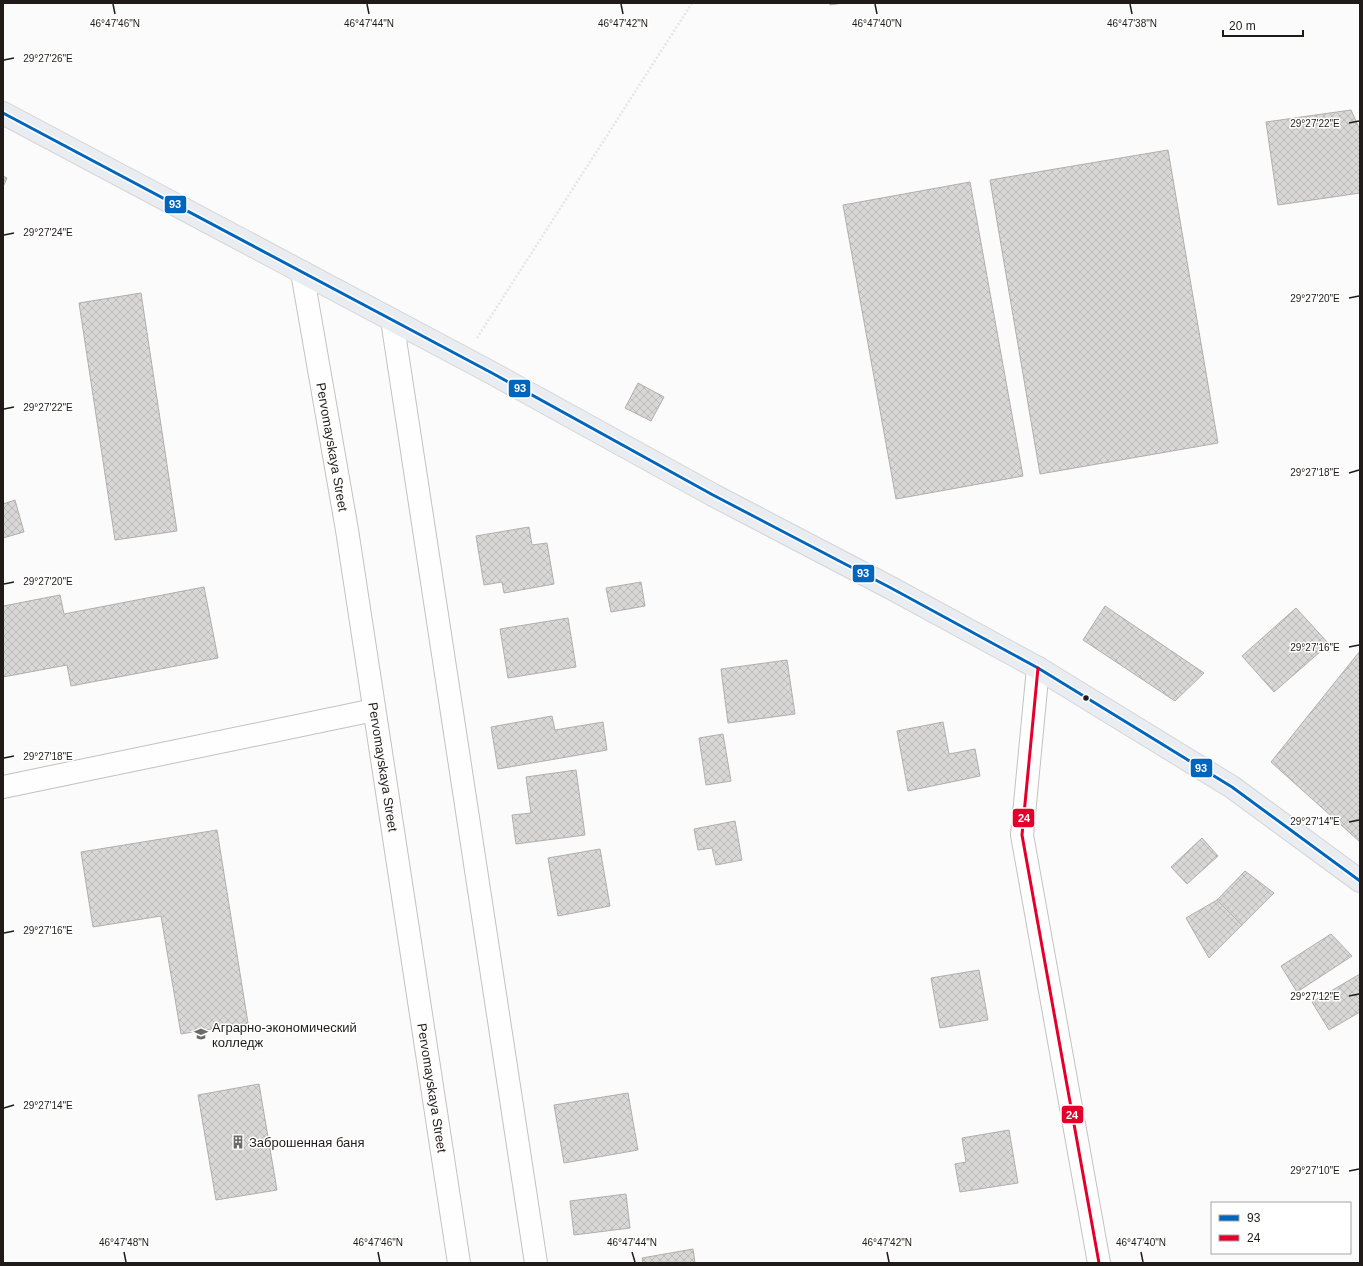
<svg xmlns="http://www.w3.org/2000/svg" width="1363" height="1266" font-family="Helvetica,sans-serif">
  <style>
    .building { fill: url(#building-cross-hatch); stroke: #b1afae }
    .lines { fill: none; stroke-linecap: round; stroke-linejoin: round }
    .minor-casing { stroke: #c4c1c0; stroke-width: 24 }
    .major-casing { stroke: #d6d4d4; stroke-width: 24 }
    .path { stroke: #e6e6e6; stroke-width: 2.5; stroke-dasharray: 2 2; stroke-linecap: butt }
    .minor { stroke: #fffefe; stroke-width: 22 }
    .major { stroke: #e9edf1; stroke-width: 22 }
    .bus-1-casing { stroke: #fff; stroke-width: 6 }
    .bus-2-casing { stroke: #fff; stroke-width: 6 }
    .bus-1 { stroke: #0065bd; stroke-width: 3 }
    .bus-2 { stroke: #e4002b; stroke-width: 3 }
    .ticks { fill: none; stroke: #201b19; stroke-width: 1.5 }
    .bus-dot { fill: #201b19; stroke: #fff; stroke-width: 1.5 }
    .labels { text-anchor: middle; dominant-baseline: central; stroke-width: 3; stroke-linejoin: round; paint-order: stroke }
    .street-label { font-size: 13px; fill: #201b19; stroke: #fff }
    .poi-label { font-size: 13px; fill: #201b19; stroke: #fff; text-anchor: start }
    .ticks-label { font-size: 10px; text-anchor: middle; fill: #201b19; stroke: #fff; stroke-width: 3; stroke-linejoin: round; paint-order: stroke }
    .line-badge { stroke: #fff; stroke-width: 1.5 }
    .badge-label { font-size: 11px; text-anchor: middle; font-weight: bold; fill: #fff }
  </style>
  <defs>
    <pattern id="building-cross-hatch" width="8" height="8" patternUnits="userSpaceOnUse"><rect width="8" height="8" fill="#dad7d7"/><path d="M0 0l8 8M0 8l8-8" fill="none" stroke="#bbb8b8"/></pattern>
  </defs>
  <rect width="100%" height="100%" fill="#fcfbfb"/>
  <!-- building -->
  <path class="building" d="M830 3H843L830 5Z
    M1351 110 1360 130V193L1278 205 1266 122Z
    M1168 150 1218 443 1040 474 990 180Z
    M3 176 7 178 3 187Z
    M970 182 1023 476 896 499 843 205Z
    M141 293 177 531 115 540 79 303Z
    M638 383 664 397 651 421 625 408Z
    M15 500 24 532 3 538V504Z
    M529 527 532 545 547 543 554 584 504 593 502 582 484 585 476 536Z
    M641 582 645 606 611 612 606 588Z
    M204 587 218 658 71 686 67 665 3 677V606L60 595 64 614Z
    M1105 606 1204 673 1175 701 1083 640Z
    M1296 608 1329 644 1274 692 1242 656Z
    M568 618 576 667 508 678 500 629Z
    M1360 651V842L1271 762Z
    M787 660 795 714 728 723 721 669Z
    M552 716 555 730 603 722 607 750 498 769 491 727Z
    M943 722 949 754 975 749 980 776 908 791 897 731Z
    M723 734 731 781 706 785 699 738Z
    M576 770 585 835 516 844 512 815 531 813 526 777Z
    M735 821 742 860 716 865 712 848 698 850 694 829Z
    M217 830 248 1023 181 1034 161 916 93 927 81 852Z
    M1202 838 1218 856 1187 884 1171 867Z
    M600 849 610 906 558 916 548 858Z
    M1245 871 1274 893 1242 925 1217 900Z
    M1217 900 1242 925 1209 958 1186 918Z
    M1331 934 1352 956 1297 992 1281 966Z
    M979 970 988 1020 940 1028 931 978Z
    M1360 974V1012L1329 1030 1312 1002Z
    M259 1084 277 1190 216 1200 198 1095Z
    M628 1093 638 1150 564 1163 554 1105Z
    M1009 1130 1018 1183 960 1192 955 1164 966 1162 962 1138Z
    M626 1194 630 1228 574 1235 570 1201Z
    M693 1249 695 1263H643L642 1258Z"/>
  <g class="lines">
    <!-- minor casing -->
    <g class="minor-casing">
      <path id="minor" d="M302 272 347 530 459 1263
        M392 320 536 1263
        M1038 668 1022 835 1099 1263
        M3 787 374 710"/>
    </g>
    <!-- major casing -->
    <g class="major-casing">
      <path id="major" d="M3 113 492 373 713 495 891 588 1038 668 1232 787 1360 881"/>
    </g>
    <!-- path -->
    <path class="path" d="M477 338 692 3"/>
    <!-- minor -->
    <use href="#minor" class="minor"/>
    <!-- major -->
    <use href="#major" class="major"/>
    <!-- bus-1 casing -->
    <g class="bus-1-casing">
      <path id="bus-1" d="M3 113 492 373 713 495 891 588 1038 668 1232 787 1360 881"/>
    </g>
    <!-- bus-2 casing -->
    <g class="bus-2-casing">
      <path id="bus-2" d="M1038 668 1022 835 1099 1263"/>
    </g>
    <!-- bus-1 -->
    <use href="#bus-1" class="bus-1"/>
    <!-- bus-2 -->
    <use href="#bus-2" class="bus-2"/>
  </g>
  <!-- ticks -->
  <path class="ticks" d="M113 4 115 14M367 4 369 14M621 4 623 14M875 4 877 14M1130 4 1132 14M4 60 14 58M1349 123 1359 121M4 235 14 233M1349 298 1359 296M4 409 14 407M1349 473 1359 470M4 584 14 582M1349 647 1359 645M4 758 14 756M1349 822 1359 820M4 933 14 931M1349 996 1359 994M4 1108 14 1105M1349 1171 1359 1169M124 1252 126 1262M378 1252 380 1262M632 1252 635 1262M887 1252 889 1262M1141 1252 1143 1262"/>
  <!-- icons -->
  <defs>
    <g id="university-bare" transform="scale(1.08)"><path d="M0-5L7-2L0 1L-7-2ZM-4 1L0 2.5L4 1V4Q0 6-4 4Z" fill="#6d6968" stroke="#fff" stroke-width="2.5" paint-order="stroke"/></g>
    <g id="building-bare" transform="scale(1.08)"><path d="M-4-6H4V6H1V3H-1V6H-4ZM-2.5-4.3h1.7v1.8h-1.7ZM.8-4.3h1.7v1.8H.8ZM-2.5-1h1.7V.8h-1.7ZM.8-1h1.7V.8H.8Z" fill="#6d6968" stroke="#fff" stroke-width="2.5" paint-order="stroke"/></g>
  </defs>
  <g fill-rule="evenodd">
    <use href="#university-bare" x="201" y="1034"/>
    <use href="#building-bare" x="238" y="1142"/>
  </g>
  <!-- markers -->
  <circle class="bus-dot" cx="1086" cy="698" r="3.5"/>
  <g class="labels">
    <!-- street labels -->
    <g class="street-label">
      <text transform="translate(332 447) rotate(80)">Pervomayskaya Street</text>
      <text transform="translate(383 767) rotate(81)">Pervomayskaya Street</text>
      <text transform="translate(432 1088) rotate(81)">Pervomayskaya Street</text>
    </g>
    <!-- poi labels -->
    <g class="poi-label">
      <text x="212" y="1027">Аграрно-экономический<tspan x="212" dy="15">колледж</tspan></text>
      <text x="249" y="1142">Заброшенная баня</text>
    </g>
  </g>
  <g class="ticks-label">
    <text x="115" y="27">46°47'46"N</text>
    <text x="369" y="27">46°47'44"N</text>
    <text x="623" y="27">46°47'42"N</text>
    <text x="877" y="27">46°47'40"N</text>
    <text x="1132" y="27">46°47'38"N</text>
    <text x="48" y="62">29°27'26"E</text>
    <text x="1315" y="127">29°27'22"E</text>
    <text x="48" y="236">29°27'24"E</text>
    <text x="1315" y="302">29°27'20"E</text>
    <text x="48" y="411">29°27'22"E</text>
    <text x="1315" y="476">29°27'18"E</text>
    <text x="48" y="585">29°27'20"E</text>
    <text x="1315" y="651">29°27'16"E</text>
    <text x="48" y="760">29°27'18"E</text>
    <text x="1315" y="825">29°27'14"E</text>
    <text x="48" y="934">29°27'16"E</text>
    <text x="1315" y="1000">29°27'12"E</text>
    <text x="48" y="1109">29°27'14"E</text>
    <text x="1315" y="1174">29°27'10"E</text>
    <text x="124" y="1246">46°47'48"N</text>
    <text x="378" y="1246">46°47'46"N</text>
    <text x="632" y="1246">46°47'44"N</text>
    <text x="887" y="1246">46°47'42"N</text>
    <text x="1141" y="1246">46°47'40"N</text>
  </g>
  <g class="line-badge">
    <rect x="164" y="195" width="23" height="19" rx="4" fill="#0065bd"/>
    <rect x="508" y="379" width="23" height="19" rx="4" fill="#0065bd"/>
    <rect x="852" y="564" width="23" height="19" rx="4" fill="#0065bd"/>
    <rect x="1190" y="758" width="23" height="20" rx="4" fill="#0065bd"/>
    <rect x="1012" y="808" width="23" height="20" rx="4" fill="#e4002b"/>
    <rect x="1061" y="1105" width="23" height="19" rx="4" fill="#e4002b"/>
  </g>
  <g class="badge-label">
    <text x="175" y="208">93</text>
    <text x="520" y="392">93</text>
    <text x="863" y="577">93</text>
    <text x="1201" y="772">93</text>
    <text x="1024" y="822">24</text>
    <text x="1072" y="1119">24</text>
  </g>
  <!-- border -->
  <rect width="1363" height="1266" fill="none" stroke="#201b19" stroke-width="8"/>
  <!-- legend -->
  <rect x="1211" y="1202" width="140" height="52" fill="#ffffff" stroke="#a6a4a3"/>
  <rect x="1219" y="1215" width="20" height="6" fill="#0065bd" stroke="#a6a4a3"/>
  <text x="1247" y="1222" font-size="12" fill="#201b19">93</text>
  <rect x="1219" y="1235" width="20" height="6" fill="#e4002b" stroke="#a6a4a3"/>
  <text x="1247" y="1242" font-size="12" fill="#201b19">24</text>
  <!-- scale -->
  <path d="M1223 30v6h80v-6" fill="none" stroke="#201b19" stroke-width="2"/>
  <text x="1229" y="30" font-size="12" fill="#201b19" stroke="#ffffff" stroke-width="3" paint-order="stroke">20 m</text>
</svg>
